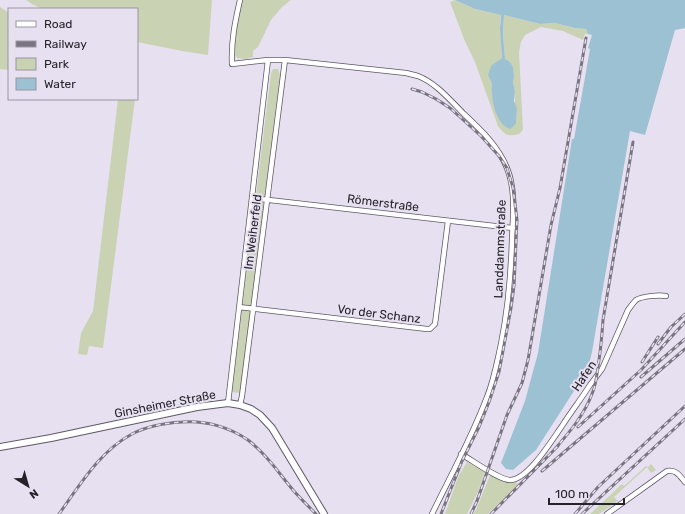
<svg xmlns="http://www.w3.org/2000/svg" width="685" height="514" font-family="Rubik,sans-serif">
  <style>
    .green { fill: #c9d3b3 }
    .water { fill: #9cc1d3 }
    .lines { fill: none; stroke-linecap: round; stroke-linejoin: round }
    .minor-casing { stroke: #5d5766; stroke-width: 6 }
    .secondary-casing { stroke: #5d5766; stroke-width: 8 }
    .minor { stroke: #fff; stroke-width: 4.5 }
    .secondary { stroke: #fff; stroke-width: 6 }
    .rail-casing { stroke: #797480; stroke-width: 3 }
    .rail { stroke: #e7e0f1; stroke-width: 1.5; stroke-dasharray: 4.5; stroke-linecap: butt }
    .labels { text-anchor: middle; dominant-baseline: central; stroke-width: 4; stroke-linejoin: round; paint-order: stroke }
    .street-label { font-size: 12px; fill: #252229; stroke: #e7e0f1 }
  </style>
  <rect width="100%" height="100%" fill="#e7e0f1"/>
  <!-- green -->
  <path class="green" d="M26 0H212L208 55 182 51 137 42V9H42L32 4Z
    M242 0H291L282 7 271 20 258 47 253 51V57L246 59 237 58C228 46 239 14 242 0Z
    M455 0 475 9 501 15 500 22 502 59 488 75 492 84V95L494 107 499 118 516 123 517 109 515 105V92L513 82 514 77 509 61 505 59 503 34 504 15 540 24 555 23 575 28 586 29 588 34H585L583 40 563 31 541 27 525 35 521 42 519 52 523 130 519 134C507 137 505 135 498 126L475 62 464 39 450 2Z
    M0 7 9 13V70L0 69Z
    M273 69H278L280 75 240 393 232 392 271 73Z
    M118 99H135L103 348 89 346 87 355 78 354 81 333 93 311Z
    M467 462 485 472 478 492 467 514H445L458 477Z
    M651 464 656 470 651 473 647 467 614 497 618 501 599 514H590L622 484 624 486 646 466 648 467Z
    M490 475C498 480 505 484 515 482L519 484 488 514H473L476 510Z"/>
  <!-- water -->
  <path class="water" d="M455 0H685V28L675 30 645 135 630 131 592 352 589 364 583 377 536 450 513 470 506 469 501 463 525 401 538 353 572 139H574L590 49 588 48 592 35 588 34 586 29 575 28 555 23 540 24 504 15 503 34 505 59 509 61 513 67 514 77 513 82 515 92 514 101 517 109 516 123 513 127 510 129C498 125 492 105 492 93 491 90 492 87 492 84 491 81 489 78 488 75L491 66 502 58 500 29 501 15 475 9Z"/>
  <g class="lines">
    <!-- minor casing -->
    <g class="minor-casing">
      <path id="minor" d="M240 0C235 22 231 41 232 64L268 60H285L406 73C410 74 414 75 418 76 436 83 450 100 464 114 481 130 498 146 507 168 516 190 513 216 512 239 511 275 508 309 501 344 497 362 494 380 487 397 472 437 451 475 432 514
        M252 198 513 228
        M239 307 427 329H430L435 324 448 221
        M228 403 268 60
        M240 405 242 396 285 60
        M461 454C472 460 499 480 510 480 528 480 552 440 562 426 571 412 581 399 590 385L602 369 628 310C631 306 633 303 636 300 642 296 659 295 666 296
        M607 514 667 471C676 469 680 476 685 482"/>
    </g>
    <!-- secondary casing -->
    <g class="secondary-casing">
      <path id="secondary" d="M0 447 51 438 197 407 228 403 240 405 251 409 260 415 272 428 324 514"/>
    </g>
    <!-- minor -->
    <use href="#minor" class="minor"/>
    <!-- secondary -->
    <use href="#secondary" class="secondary"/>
    <!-- rail casing -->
    <g class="rail-casing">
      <path id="rail" d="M412 89 422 92 436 99 450 108 481 136 499 156 507 168 513 188 517 220 514 286 511 308 499 372 489 402 479 427 462 461 441 514
        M658 344 671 327 685 314
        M642 362 658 337
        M641 377 685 339
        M578 427 641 370 685 322
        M554 450C569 433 584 415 592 394 597 382 597 372 599 360 601 347 602 334 603 320L633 142
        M542 471 685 349
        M59 514C80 485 100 451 132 434 147 426 166 423 182 422 205 420 229 427 248 440 266 454 278 472 293 490 300 498 308 506 316 514
        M471 514 477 501 507 415 522 383 528 360 551 225 560 188 586 38
        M491 514 558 446
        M575 514 598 487 685 406
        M582 514 685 419"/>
    </g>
    <!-- rail -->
    <use href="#rail" class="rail"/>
  </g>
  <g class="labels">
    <!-- street labels -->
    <g class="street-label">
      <text transform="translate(383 203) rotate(7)">Römerstraße</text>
      <text transform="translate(253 232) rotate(-83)">Im Weiherfeld</text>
      <text transform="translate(500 249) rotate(-88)">Landdammstraße</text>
      <text transform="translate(379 314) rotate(7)">Vor der Schanz</text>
      <text transform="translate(584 376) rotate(-56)">Hafen</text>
      <text transform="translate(165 404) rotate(-11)">Ginsheimer Straße</text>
    </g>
  </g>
  <!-- legend -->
  <rect x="8" y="8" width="130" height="92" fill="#e7e0f1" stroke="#9994a1"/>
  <rect x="16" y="21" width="20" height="6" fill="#ffffff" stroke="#9994a1"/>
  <text x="44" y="28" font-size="12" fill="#252229">Road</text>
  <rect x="16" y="41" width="20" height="6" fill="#797480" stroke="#9994a1"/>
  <text x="44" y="48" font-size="12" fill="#252229">Railway</text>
  <rect x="16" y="58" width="20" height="12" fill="#c9d3b3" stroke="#9994a1"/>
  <text x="44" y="68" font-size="12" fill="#252229">Park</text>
  <rect x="16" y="78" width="20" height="12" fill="#9cc1d3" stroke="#9994a1"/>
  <text x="44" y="88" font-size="12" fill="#252229">Water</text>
  <!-- north arrow -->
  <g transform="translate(28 486) rotate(143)" stroke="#e7e0f1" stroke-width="3" paint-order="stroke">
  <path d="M0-3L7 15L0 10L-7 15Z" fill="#252229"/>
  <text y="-6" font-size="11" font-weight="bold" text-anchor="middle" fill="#252229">N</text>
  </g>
  <!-- scale -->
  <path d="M549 498v6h75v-6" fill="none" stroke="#252229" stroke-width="2"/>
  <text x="555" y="498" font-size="12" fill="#252229" stroke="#e7e0f1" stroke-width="3" paint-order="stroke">100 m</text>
</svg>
